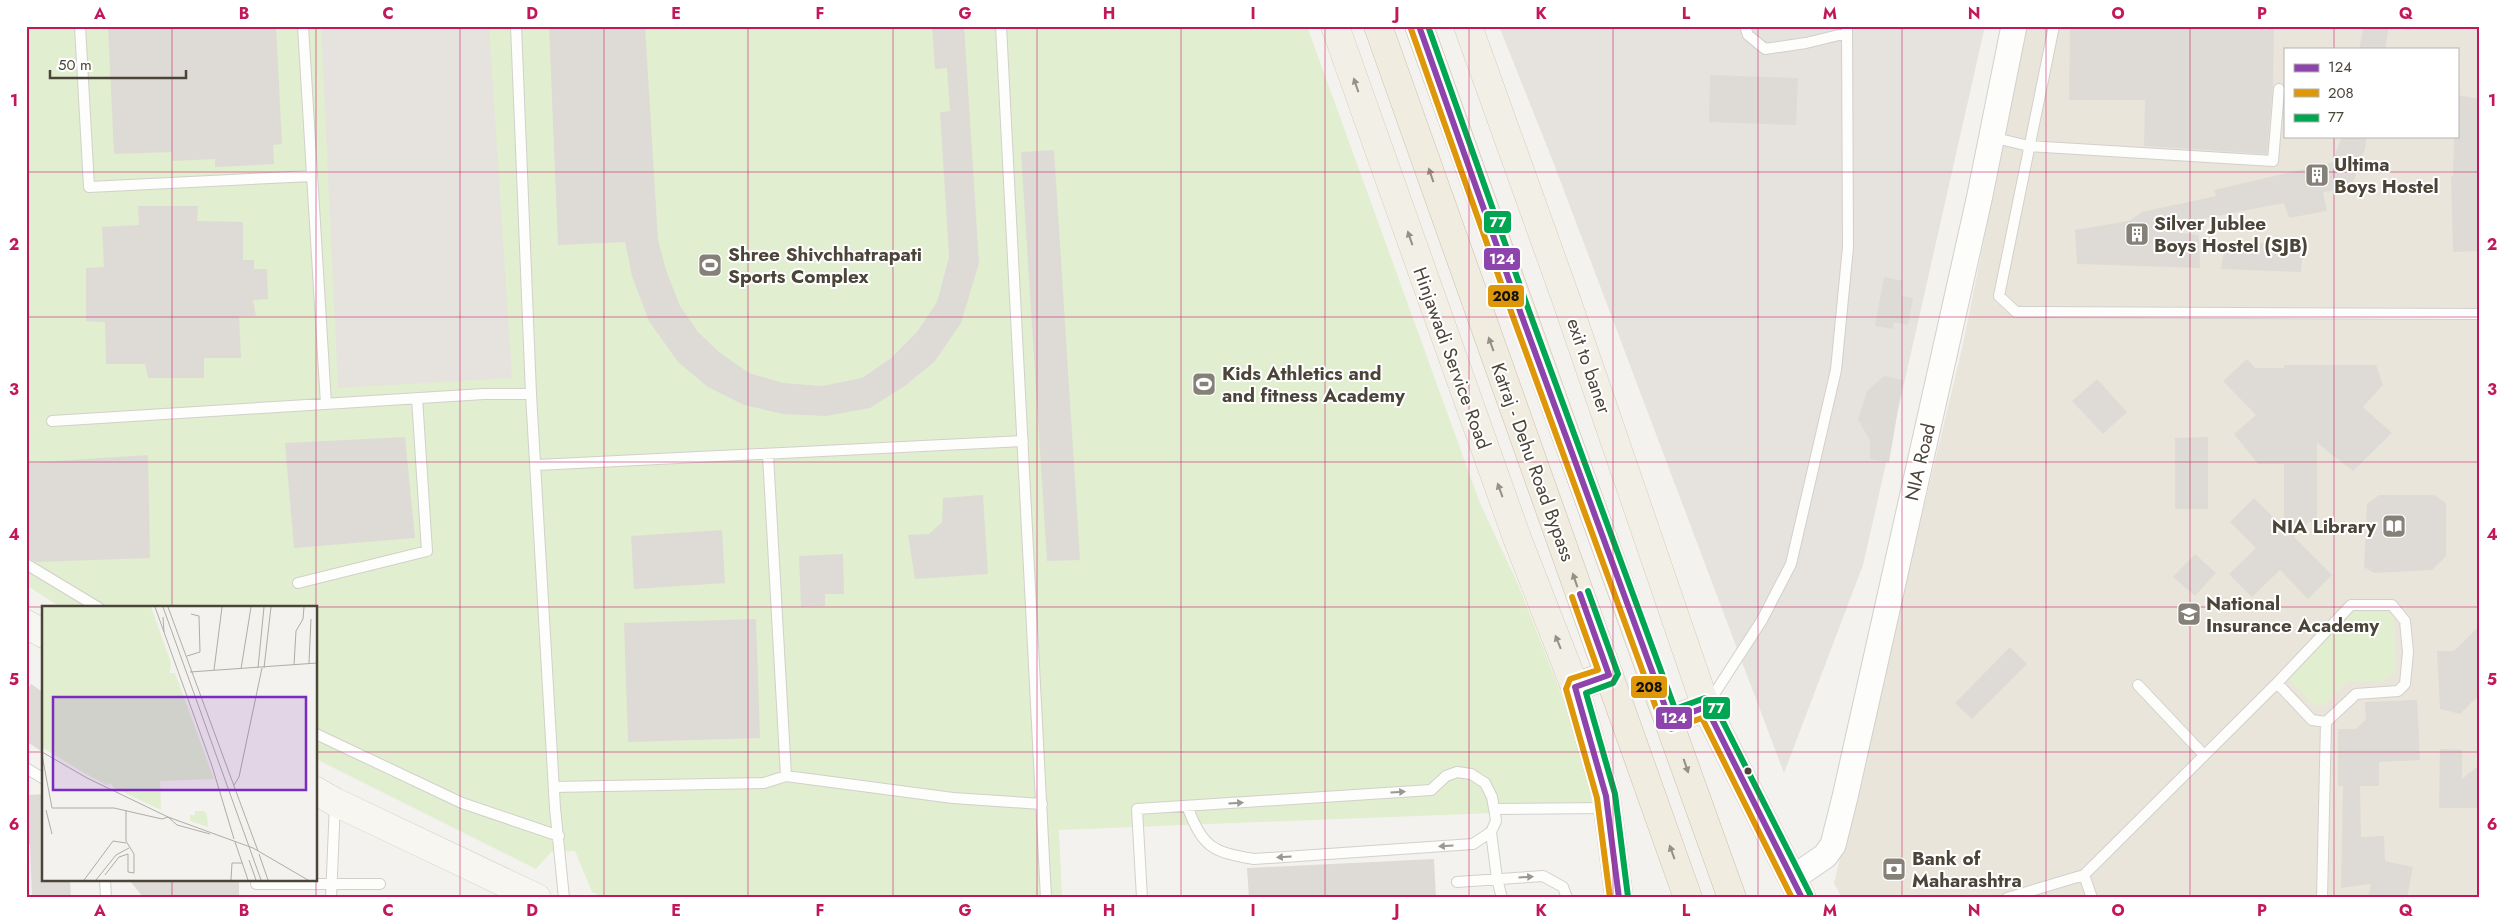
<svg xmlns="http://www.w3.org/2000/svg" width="2506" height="924" font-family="Jost,sans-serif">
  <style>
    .industrial { fill: #e6e2de }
    .education { fill: #eae5da; fill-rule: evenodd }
    .green { fill: #e1eecf }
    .parking { fill: #e6e3df }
    .building { fill: #dedbd6 }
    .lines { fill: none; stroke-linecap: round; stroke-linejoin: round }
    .service-casing { stroke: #d2d0cb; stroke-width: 12 }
    .tertiary-casing { stroke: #d2d0cb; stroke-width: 27 }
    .secondary-casing { stroke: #d3cfc5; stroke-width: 29 }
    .primary-casing { stroke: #d6cebb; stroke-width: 29 }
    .trunk-casing { stroke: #ccbfa9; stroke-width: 29 }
    .service { stroke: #fdfdfc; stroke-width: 10 }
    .tertiary { stroke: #fdfdfc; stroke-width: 25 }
    .secondary { stroke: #f7f6f1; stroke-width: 28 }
    .primary { stroke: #f2efe6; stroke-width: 28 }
    .trunk { stroke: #f0ece0; stroke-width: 28 }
    .bus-1-casing { stroke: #fff; stroke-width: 10 }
    .bus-2-casing { stroke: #fff; stroke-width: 10 }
    .bus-3-casing { stroke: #fff; stroke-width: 10 }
    .bus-1 { stroke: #8e44ad; stroke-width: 6 }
    .bus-2 { stroke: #dd9709; stroke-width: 6 }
    .bus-3 { stroke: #00a651; stroke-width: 6 }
    .oneway { fill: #969187 }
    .oneway2 { fill: #959084 }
    .oneway3 { fill: #9b9791 }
    .grid { fill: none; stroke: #c2185b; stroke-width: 1; stroke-opacity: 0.55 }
    .bus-dot { fill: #4b4439; stroke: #fff; stroke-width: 2 }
    .labels { text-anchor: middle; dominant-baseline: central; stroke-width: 4; stroke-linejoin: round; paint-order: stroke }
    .poi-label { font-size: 19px; font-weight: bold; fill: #4b4439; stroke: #fff; text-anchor: start }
    .street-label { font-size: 19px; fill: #4b4439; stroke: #fff }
    .inset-road { fill: none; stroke: #b0aca6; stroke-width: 1 }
    .view { fill: #7b2cbf; fill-opacity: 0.15; stroke: #7b2cbf; stroke-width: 2.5 }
    .inset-edge { fill: none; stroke: #4b4439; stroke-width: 2.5 }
    .line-badge { stroke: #fff; stroke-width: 2 }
    .badge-label { font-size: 14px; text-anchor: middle; font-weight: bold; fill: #fff }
    .pale-badge-label { font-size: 14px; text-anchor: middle; font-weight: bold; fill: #111 }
    .neatline { fill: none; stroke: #c2185b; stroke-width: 2 }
    .grid-label { font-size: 16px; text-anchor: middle; font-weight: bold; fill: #c2185b }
  </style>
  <rect width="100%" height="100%" fill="#f4f2ee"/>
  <!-- industrial -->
  <path class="industrial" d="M1499 26H1985L1863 565 1784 773 1554 164Z"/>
  <!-- education -->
  <path class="education" d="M2027 26H2480V898H1842L1834 883 1963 344ZM2285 49H2457V136H2285Z"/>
  <!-- green -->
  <path class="green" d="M26 26H1307L1480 503 1517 582 1580 741 1593 809 1059 830 1062 898H604L592 892 575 851 551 852 536 869 316 759V608H62L26 585Z
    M2355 608H2383L2394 617 2396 672 2383 681H2348L2323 706H2314L2288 679Z"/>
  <!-- parking -->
  <path class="parking" d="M321 26H489L512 378 338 388Z"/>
  <!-- building -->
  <path class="building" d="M108 26H276L282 144 273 145 274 164 215 167V159L172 161V152L114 154Z
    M549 26H645L658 240 666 270 680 306 698 332 719 352 749 373 783 383 822 386 862 378 890 359 917 332 937 302 949 257 940 112 950 111 947 68 935 69 932 26H964L979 263 961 323 935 361 906 385 870 408 826 416 783 414 744 405 708 387 678 362 649 321 632 276 625 242 558 245Z
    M2070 26H2274L2273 86 2267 154 2144 146 2145 100H2069Z
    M2364 26H2389L2385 49H2359Z
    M1710 75 1798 78 1796 125 1709 122Z
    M2457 95 2480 99V251L2453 252 2451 176H2453L2454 136H2457Z
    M2342 136H2367L2365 149 2351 188 2323 192 2327 211 2289 218 2284 203 2151 229 2199 235 2200 268 2077 264 2075 230 2129 221 2142 212 2216 196 2214 190 2343 160 2342 157H2334Z
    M1054 150 1080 560 1047 561 1021 152Z
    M138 206H198L197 221 243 222V260H254V269H267L268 299 253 300 256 316H239L241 358H204V378H148L145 364H106L105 322 86 321V268L104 267 102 227 139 225Z
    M2304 241 2301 272 2221 269 2225 245Z
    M1884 277 1903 281 1901 296 1913 298 1908 325 1894 322 1893 329 1875 326Z
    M2247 359 2255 368H2284V365H2376L2383 385 2363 407 2392 433 2353 471 2317 443V522H2309L2294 537 2332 575 2308 599 2280 570 2252 597 2229 574 2256 548 2230 522 2254 498 2284 528V464H2258L2234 434 2256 415 2223 381Z
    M1884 376 1903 380 1889 462 1870 459V440L1858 420 1867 391Z
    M2097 379 2127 412 2103 434 2072 401Z
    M405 437 415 538 294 548 285 443Z
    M2208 437V509H2175V438Z
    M148 455 150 558 36 562 26 557V463Z
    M983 495 988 574 915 579 908 535 929 534 942 522 943 498Z
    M2379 495H2434L2446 503V556L2432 570 2374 573 2364 567 2367 504Z
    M722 530 725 583 634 589 631 536Z
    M843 554 844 594H825V606L801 607 799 556Z
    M2195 554 2216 573 2195 596 2173 577Z
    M756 619 760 738 628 742 624 623Z
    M2480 625V694L2460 714 2440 709 2437 651H2454Z
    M2010 647 2027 664 1972 719 1955 703Z
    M31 684 44 693V753L26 741V692Z
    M2417 700 2420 760 2379 762V786H2360L2361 837 2384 836 2385 861 2413 867 2407 898H2368L2371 884 2341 888 2343 786H2338V729H2356L2366 719 2365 702Z
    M2440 749 2462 750V779L2480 764V808H2439Z
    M44 794V880H70L71 898H32L30 844H26V810H29L28 795Z
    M1434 859 1436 898H1249L1247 868Z
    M129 880H239V898H144Z"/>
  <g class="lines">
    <!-- service casing -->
    <g class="service-casing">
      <path id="service" d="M80 26 89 187 312 176
        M303 26 326 404
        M516 26 531 394 555 808 564 898
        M1001 26 1046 898
        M1745 26 1748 35 1765 49 1806 43 1847 33
        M2054 26 1999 296 2016 312 2480 314
        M1991 137 2029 146 2273 161 2279 89
        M52 421 484 394H531
        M768 455 786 776
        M537 465 1023 441
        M26 564 99 608
        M298 583 427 551 417 398
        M2138 685 2204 755
        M1709 702 1762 620 1791 564 1836 370 1848 247 1847 26
        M316 734 462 803 559 836
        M26 768 44 779
        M554 787 764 783 786 776 953 798 1042 804
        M1187 806C1203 847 1211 852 1254 859L1473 844 1491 832
        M1494 809 1606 808
        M2084 875 2092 898
        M105 880 106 898
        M1457 882 1543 876 1563 887 1567 898
        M256 884H380
        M331 898 335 803
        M1142 898 1137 809 1431 790 1446 776 1457 772 1471 774 1485 783 1492 797 1495 814 1496 821 1491 832 1497 879 1502 898
        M2007 898 2084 875 2277 683 2351 605H2392L2405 621 2408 652 2405 684 2398 691 2356 694 2326 722 2312 720 2277 683
        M2322 898 2326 722"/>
    </g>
    <!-- tertiary casing -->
    <g class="tertiary-casing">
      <path id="tertiary" d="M1793 878 1825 856 1833 845 1845 797 1980 195 2014 26"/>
    </g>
    <!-- secondary casing -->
    <g class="secondary-casing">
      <path id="secondary" d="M26 624 44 634
        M316 791 335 802 537 898"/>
    </g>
    <!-- primary casing -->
    <g class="primary-casing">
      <path id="primary" d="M1335 26 1517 538 1575 687 1606 796 1619 898
        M1468 26 1566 299 1706 707 1802 898
        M1670 720 1706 707"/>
    </g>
    <!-- trunk casing -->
    <g class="trunk-casing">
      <path id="trunk" d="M1378 26 1688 898
        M1419 26 1732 898
        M1575 687 1609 675"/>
    </g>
    <!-- service -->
    <use href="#service" class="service"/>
    <!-- tertiary -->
    <use href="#tertiary" class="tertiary"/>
    <!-- secondary -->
    <use href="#secondary" class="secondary"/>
    <!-- primary -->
    <use href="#primary" class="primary"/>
    <!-- trunk -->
    <use href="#trunk" class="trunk"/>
    <!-- bus-1 casing -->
    <g class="bus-1-casing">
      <path id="bus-1" d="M1419 26 1521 314 1670 720 1706 707 1802 898
        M1580 594 1609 675 1575 687 1606 796 1619 898"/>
    </g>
    <!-- bus-2 casing -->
    <g class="bus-2-casing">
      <path id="bus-2" d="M1411 29 1513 317 1662 724 1671 729 1702 718 1792 898
        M1572 597 1598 670 1570 679 1566 689 1597 798 1610 898"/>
    </g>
    <!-- bus-3 casing -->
    <g class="bus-3-casing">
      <path id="bus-3" d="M1428 26 1529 311 1675 709 1705 698 1713 702 1810 894
        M1588 591 1618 674 1613 683 1586 693 1615 794 1628 897"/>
    </g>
    <!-- bus-1 -->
    <use href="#bus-1" class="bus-1"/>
    <!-- bus-2 -->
    <use href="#bus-2" class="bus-2"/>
    <!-- bus-3 -->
    <use href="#bus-3" class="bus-3"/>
  </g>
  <!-- one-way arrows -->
  <defs><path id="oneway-solid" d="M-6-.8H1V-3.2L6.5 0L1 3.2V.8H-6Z" transform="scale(1.25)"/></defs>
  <g class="oneway">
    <use href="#oneway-solid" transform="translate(1356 85) rotate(-109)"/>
    <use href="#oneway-solid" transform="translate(1410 238) rotate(-109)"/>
    <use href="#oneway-solid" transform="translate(1500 490) rotate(-110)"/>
    <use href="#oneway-solid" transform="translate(1558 642) rotate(-112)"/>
  </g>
  <g class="oneway2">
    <use href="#oneway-solid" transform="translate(1431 175) rotate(-109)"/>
    <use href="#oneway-solid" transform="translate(1491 344) rotate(-110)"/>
    <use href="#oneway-solid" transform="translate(1575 580) rotate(-109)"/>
    <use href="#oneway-solid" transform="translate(1686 766) rotate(71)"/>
    <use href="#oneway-solid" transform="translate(1672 852) rotate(-110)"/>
  </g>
  <g class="oneway3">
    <use href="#oneway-solid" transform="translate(1398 792) rotate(-4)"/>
    <use href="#oneway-solid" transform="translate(1236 803) rotate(-4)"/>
    <use href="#oneway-solid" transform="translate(1446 846) rotate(176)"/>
    <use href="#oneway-solid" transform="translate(1284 857) rotate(176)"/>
    <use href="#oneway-solid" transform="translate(1526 877) rotate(-4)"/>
  </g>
  <!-- grid -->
  <path class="grid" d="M172 26V608M316 26V608M460 26V898M604 26V898M748 26V898M893 26V898M1037 26V898M1181 26V898M1325 26V898M1469 26V898M1613 26V898M1758 26V898M1902 26V898M2046 26V898M2190 26V898M2334 26V49M2334 136V898M26 172H2480M26 317H2480M26 462H2480M26 607H2480M26 752H44M316 752H2480M172 880V898M316 880V898"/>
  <!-- icons -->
  <defs>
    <g id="building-square" transform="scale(1.25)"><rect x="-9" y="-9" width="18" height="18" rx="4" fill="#868178" stroke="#fff"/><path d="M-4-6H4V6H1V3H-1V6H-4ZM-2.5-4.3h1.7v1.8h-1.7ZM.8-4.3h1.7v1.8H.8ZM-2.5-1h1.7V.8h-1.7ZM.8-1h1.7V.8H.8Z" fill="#fff"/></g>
    <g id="stadium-square" transform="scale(1.25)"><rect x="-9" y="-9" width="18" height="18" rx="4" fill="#868178" stroke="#fff"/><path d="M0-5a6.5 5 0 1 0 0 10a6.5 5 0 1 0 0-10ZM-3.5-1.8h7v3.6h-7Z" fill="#fff"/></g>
    <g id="library-square" transform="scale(1.25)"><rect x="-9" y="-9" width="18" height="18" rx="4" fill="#868178" stroke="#fff"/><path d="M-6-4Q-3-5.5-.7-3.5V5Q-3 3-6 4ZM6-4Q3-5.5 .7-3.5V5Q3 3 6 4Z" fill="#fff"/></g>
    <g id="university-square" transform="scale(1.25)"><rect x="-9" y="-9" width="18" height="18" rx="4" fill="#868178" stroke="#fff"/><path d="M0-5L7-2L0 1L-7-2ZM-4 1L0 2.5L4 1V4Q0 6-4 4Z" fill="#fff"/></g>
    <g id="bank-square" transform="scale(1.25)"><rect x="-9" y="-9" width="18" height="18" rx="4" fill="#868178" stroke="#fff"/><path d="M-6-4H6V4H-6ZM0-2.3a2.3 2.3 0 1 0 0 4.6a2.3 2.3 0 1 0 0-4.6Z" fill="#fff"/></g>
  </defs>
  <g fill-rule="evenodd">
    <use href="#building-square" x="2317" y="175"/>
    <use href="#building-square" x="2137" y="234"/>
    <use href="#stadium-square" x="710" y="265"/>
    <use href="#stadium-square" x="1204" y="384"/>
    <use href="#library-square" x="2394" y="526"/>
    <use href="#university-square" x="2189" y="614"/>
    <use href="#bank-square" x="1894" y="869"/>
  </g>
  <!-- markers -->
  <circle class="bus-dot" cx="1748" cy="771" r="4.5"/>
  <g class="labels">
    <!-- poi labels -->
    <g class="poi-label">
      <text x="2334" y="164">Ultima<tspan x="2334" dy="22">Boys Hostel</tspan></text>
      <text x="2154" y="223">Silver Jublee<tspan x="2154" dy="22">Boys Hostel (SJB)</tspan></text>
      <text x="728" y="254">Shree Shivchhatrapati<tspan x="728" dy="22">Sports Complex</tspan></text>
      <text x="1222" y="373">Kids Athletics and<tspan x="1222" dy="22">and fitness Academy</tspan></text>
      <text x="2376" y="526" text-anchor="end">NIA Library</text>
      <text x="2206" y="603">National<tspan x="2206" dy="22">Insurance Academy</tspan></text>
      <text x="1912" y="858">Bank of<tspan x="1912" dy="22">Maharashtra</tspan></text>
    </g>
    <!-- street labels -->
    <g class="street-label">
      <text transform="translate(1452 358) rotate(70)">Hinjawadi Service Road</text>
      <text transform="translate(1589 366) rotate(71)">exit to baner</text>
      <text transform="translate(1533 462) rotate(70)">Katraj - Dehu Road Bypass</text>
      <text transform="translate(1920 462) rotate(-77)">NIA Road</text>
    </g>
  </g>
  <!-- overview -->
  <g transform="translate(42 606)">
    <rect width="275" height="275" fill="#f4f2ee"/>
    <path d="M0 1H109L129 57 128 67H133L172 173 118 175 119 204 71 181 69 177 65 179 37 164 0 141ZM153 205H162L165 209 166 221 148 215V209H153Z" fill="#e1eecf"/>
    <path class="inset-road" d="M113 1 170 160 192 233M121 1 219 274M126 1 216 245M121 11 122 26M145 50 158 46 157 10 149 8M267 57 269 13M252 59 254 25 261 13 262 1M216 62 222 1M222 62 229 1M199 63 209 1M172 64 180 1M148 66 275 57M0 146 45 172 126 211 211 242 266 274M0 149 10 202H72L120 213 126 211M192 179 197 171 220 62M4 204 10 228M84 204V235L92 248V267L86 266V248M126 211 135 219 168 228M193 236 206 274M217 248 226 274M207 254 214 274M63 269 77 251 86 248M42 274 71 235 84 237M54 274 74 249 87 242M189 274 190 257H200"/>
    <path class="view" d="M11 91H264V184H11Z"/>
    <rect width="275" height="275" class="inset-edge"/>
  </g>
  <g class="line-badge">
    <rect x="1483" y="210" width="29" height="24" rx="5" fill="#00a651"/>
    <rect x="1483" y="247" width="38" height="24" rx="5" fill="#8e44ad"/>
    <rect x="1487" y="284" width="38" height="24" rx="5" fill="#dd9709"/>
    <rect x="1630" y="675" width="38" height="24" rx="5" fill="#dd9709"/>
    <rect x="1702" y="696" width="29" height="24" rx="5" fill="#00a651"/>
    <rect x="1655" y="706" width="38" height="24" rx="5" fill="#8e44ad"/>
  </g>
  <g class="badge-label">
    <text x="1498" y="227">77</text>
    <text x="1502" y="264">124</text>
    <text x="1716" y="713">77</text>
    <text x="1674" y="723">124</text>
  </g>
  <g class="pale-badge-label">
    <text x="1506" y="301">208</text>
    <text x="1649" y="692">208</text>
  </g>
  <!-- border -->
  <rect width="2506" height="924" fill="none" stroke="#ffffff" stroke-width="55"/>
  <!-- legend -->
  <rect x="2284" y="48" width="175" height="90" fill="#ffffff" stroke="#b7b4b0"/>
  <rect x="2294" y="64" width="25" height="8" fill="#8e44ad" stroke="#b7b4b0"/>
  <text x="2328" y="72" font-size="15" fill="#4b4439">124</text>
  <rect x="2294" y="89" width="25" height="8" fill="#dd9709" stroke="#b7b4b0"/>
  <text x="2328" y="98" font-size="15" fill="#4b4439">208</text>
  <rect x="2294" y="114" width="25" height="8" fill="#00a651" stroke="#b7b4b0"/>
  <text x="2328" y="122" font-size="15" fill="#4b4439">77</text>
  <!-- scale -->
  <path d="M50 70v8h136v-8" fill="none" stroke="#4b4439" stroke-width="2.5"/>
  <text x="58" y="70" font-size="15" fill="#4b4439" stroke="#ffffff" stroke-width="4" paint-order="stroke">50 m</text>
  <rect x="28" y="28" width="2450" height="868" class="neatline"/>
  <g class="grid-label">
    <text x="100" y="19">A</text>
    <text x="244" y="19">B</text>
    <text x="388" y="19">C</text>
    <text x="532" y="19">D</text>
    <text x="676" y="19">E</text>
    <text x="820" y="19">F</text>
    <text x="965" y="19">G</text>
    <text x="1109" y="19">H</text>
    <text x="1253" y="19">I</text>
    <text x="1397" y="19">J</text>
    <text x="1541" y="19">K</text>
    <text x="1686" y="19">L</text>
    <text x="1830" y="19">M</text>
    <text x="1974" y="19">N</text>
    <text x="2118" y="19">O</text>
    <text x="2262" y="19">P</text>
    <text x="2406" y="19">Q</text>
    <text x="14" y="106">1</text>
    <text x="2492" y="106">1</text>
    <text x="14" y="250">2</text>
    <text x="2492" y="250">2</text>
    <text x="14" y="395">3</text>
    <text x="2492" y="395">3</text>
    <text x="14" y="540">4</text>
    <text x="2492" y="540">4</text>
    <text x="14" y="685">5</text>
    <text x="2492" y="685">5</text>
    <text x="14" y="830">6</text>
    <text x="2492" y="830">6</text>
    <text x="100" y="916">A</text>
    <text x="244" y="916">B</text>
    <text x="388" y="916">C</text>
    <text x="532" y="916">D</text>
    <text x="676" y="916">E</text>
    <text x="820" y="916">F</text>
    <text x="965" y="916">G</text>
    <text x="1109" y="916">H</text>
    <text x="1253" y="916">I</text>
    <text x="1397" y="916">J</text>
    <text x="1541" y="916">K</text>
    <text x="1686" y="916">L</text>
    <text x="1830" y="916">M</text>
    <text x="1974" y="916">N</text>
    <text x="2118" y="916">O</text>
    <text x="2262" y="916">P</text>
    <text x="2406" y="916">Q</text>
  </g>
</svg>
